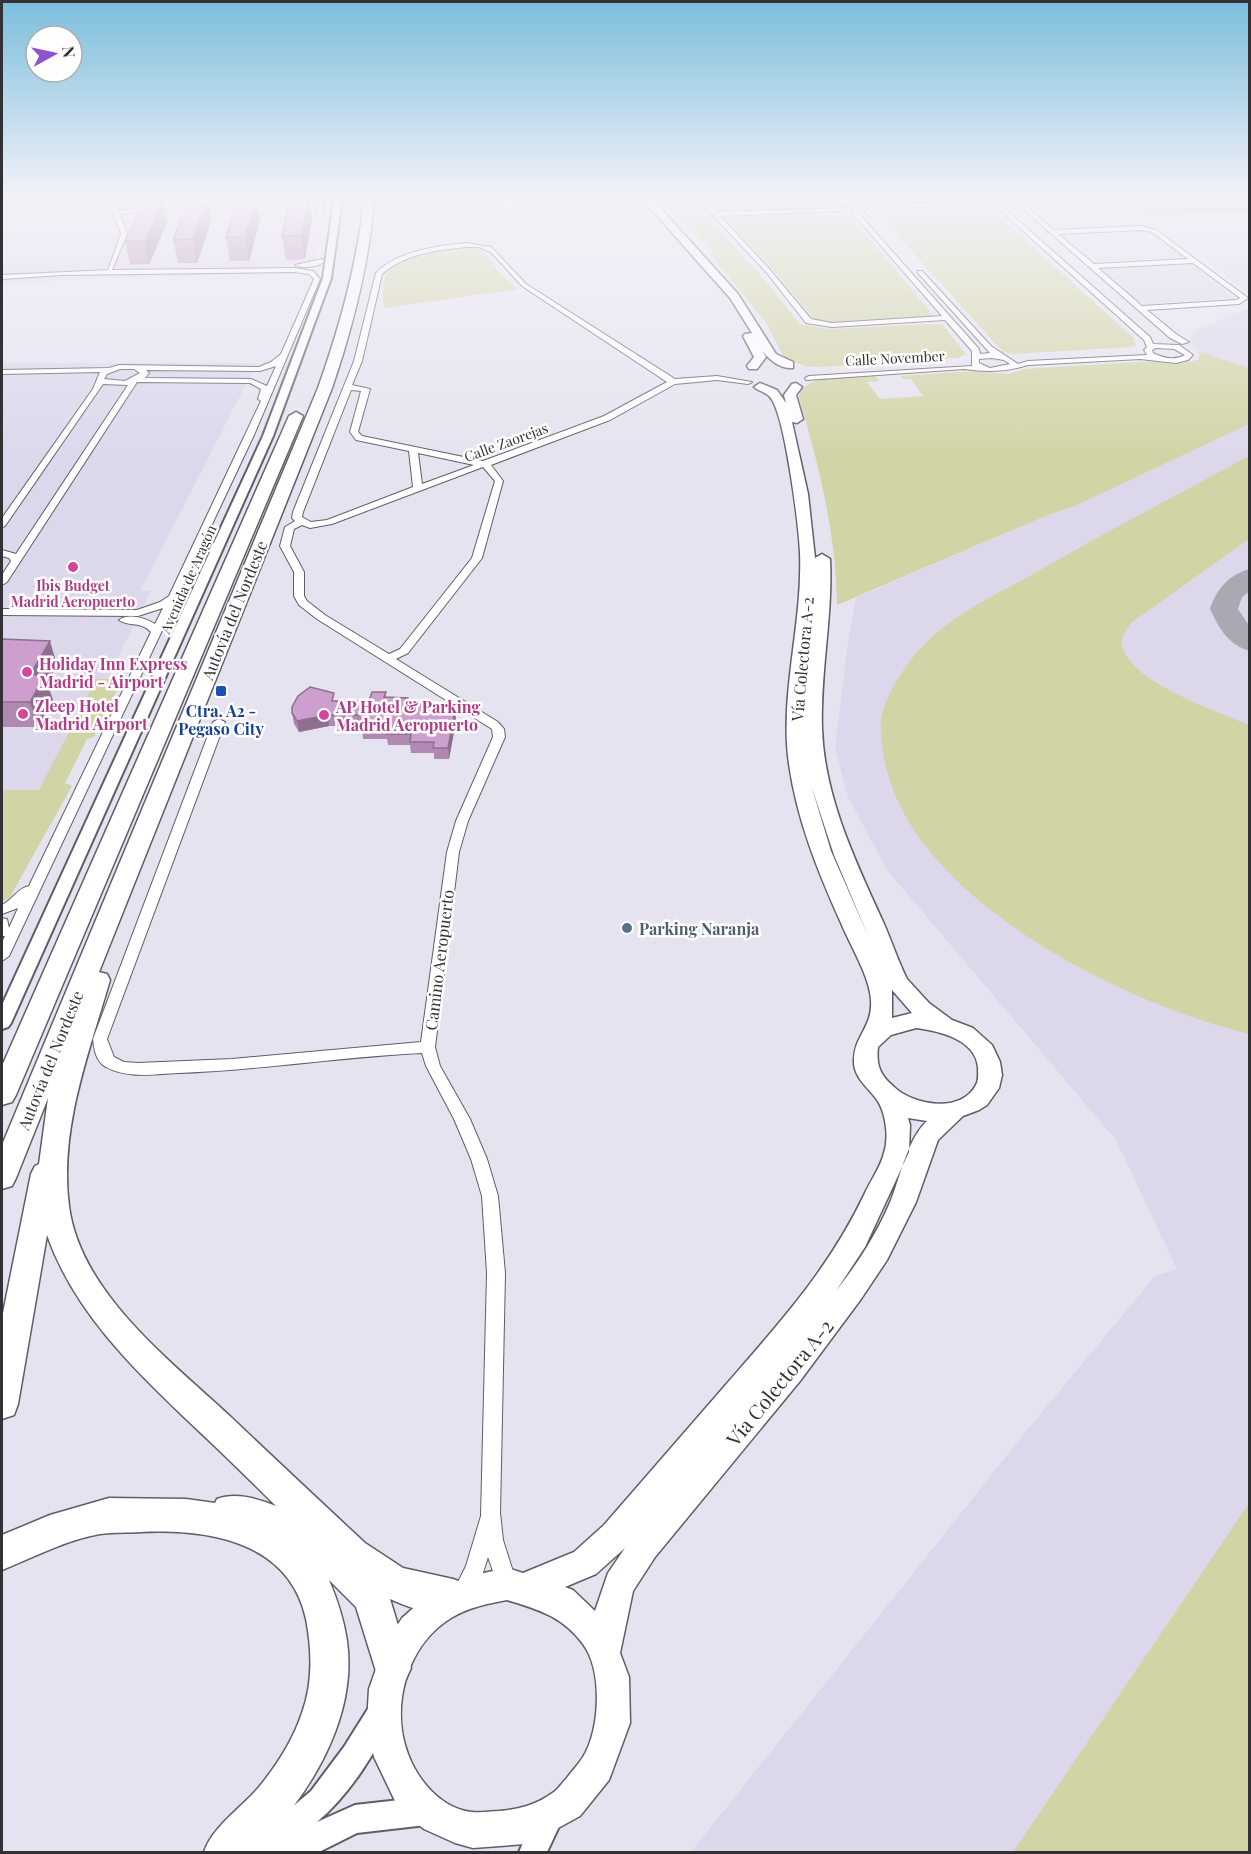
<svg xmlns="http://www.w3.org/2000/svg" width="1251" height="1854" font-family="'Playfair Display',serif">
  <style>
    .built { fill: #dcd7eb }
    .green { fill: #d1d4a4 }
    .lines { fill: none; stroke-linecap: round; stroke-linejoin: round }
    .taxiway { fill: #aaa8b2; fill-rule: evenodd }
    .minor-casing { stroke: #5f5d67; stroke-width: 2 }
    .tertiary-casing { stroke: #5f5d67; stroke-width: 4 }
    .primary-casing { stroke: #5f5d67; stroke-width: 3 }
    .motorway-casing { stroke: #5f5d67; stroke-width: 3 }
    .minor { fill: #fff; fill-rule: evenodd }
    .tertiary { fill: #fff; fill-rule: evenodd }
    .primary { fill: #fff; fill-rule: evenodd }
    .motorway { fill: #fff; fill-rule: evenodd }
    .wall { fill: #af89b1 }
    .shaded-wall { fill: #8f6f90 }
    .building { fill: #cc9fce; stroke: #8f6f90; stroke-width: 1.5 }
    .hotel-dot { fill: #d1479c; stroke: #fff; stroke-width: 2 }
    .transit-dot { fill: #1a4fb4; stroke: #fff; stroke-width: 2 }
    .service-dot { fill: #5c6f8a; stroke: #fff; stroke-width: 2 }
    .labels { text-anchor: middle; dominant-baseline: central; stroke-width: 5; stroke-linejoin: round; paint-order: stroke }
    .far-street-label { font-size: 14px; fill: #323135; stroke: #fff }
    .far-hotel-label { font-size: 14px; font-weight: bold; fill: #b23c85; stroke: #fff }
    .street-label { font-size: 16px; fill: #323135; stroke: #fff }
    .hotel-label { font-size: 16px; font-weight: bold; fill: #b23c85; stroke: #fff; text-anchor: start }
    .transit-label { font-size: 16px; font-weight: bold; fill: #164399; stroke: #fff }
    .service-label { font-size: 16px; font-weight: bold; fill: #4e5e75; stroke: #fff; text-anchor: start }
    .near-street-label { font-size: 20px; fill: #323135; stroke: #fff }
  </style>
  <rect width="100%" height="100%" fill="#e6e3f0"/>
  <!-- built -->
  <path class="built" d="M2 200H324L315 263 286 264 284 273 82 279 2 284Z
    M1024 200H1249V293L1167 232 1143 225 1059 228Z
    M1144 231 1158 235 1184 256 1178 258 1094 261 1063 236Z
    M1184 264 1195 266 1234 298 1145 304 1138 301 1103 269Z
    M1249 308V368L1203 353 1190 342V336L1196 330Z
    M2 363H257L140 591H151L107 679 2 863Z
    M1249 424V1503L1013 1852H691L1028 1429 1155 1276 1177 1269 1116 1140 887 870 848 797 835 748 848 642 856 598 1048 515 1075 506Z"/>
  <!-- green -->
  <path class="green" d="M660 200H692L763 278 800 324 828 329 937 324 943 325 966 354 957 358 818 367 805 366 785 359 765 321 711 255 713 251Z
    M707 200H836V201L831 206 824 208 726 212 716 210Z
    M971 205 992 210 1136 340 1133 341 1137 345 1132 347 1013 354 1003 352 879 215 887 209Z
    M830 211 850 216 930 311 928 313 933 314 928 317 832 322 816 321 776 273 725 219 737 215Z
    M469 247C487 247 491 264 502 275 507 280 513 284 518 289L384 308C382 297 382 275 391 266 402 257 453 250 469 247Z
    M1197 351 1249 368V424L1075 506 1048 515 837 605C836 533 819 466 799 397 804 373 855 376 875 375L879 381 867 382 880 399 923 396 911 379H903L900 376 972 371 1009 374 1025 369 1153 361 1174 364 1198 360 1200 354Z
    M1249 456V539L1131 623C1127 630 1121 636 1122 644 1126 681 1219 712 1249 725V1034C1127 1004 928 907 889 778 884 762 878 731 882 714 888 691 906 664 922 647 951 615 995 595 1033 574 1104 533 1177 495 1249 456Z
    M58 679H122L94 737 87 739 65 783 72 786 10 897 2 902V790H39L90 691 52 690Z
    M1249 1503V1852H1013Z"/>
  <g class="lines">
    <!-- taxiway -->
    <path class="taxiway" d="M1250 569V591L1242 597 1238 609 1250 627V651C1228 645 1219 628 1210 609 1216 590 1229 574 1250 569Z"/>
    <!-- minor casing -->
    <g class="minor-casing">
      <path id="minor" d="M108 200H114L118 211 186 202 323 201V212L320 214 317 212 318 203 307 202 186 206 120 214 127 234 112 270 294 268 313 271 320 279 254 435 9 956 2 961V943L5 936H2V918L7 919 9 928 18 908 2 914V905C12 900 18 888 29 886L151 632C141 621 129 627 119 620 129 613 145 618 155 624L163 608 138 616 2 615V609L137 610 160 602 169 596 261 401 258 399 261 389 250 383 137 382 7 582 2 585V575L11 561 9 558 2 556V550L16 554 128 385 103 384 5 526 2 527V518L93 389 100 372 2 374V370L109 368 119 365 259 367 271 362 281 354 314 279 309 274 294 272 61 275 2 279V275L108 270 121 234ZM276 366 267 386 251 379 145 378 149 373 146 370 260 371ZM120 369H134L140 373 125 381 104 379 107 374Z
        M699 200H706L717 212 844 208 842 211 720 216 771 271 811 319 832 323 942 316 856 217 851 214 853 211 860 215 979 349 980 354 990 353 918 273V271H922L991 346 1018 364 1028 361 1147 355 1144 350 1147 347 1144 340 1000 210 991 206 994 204 1004 208 1150 337 1153 344 1179 345 1193 355 1188 360 1176 363 1140 359 1028 365C1006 372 987 372 964 369L806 380 805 378 809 376 972 366V351L945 320 832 327 806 323 767 273ZM1156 348 1174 349 1185 355C1174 361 1163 358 1153 353L1152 350ZM992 358 1004 360 1010 364 990 368 979 363V359Z
        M983 201 985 204 876 209 868 214 865 212 868 209 862 206 842 205 863 202 871 205Z
        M1014 201 1027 207 1054 230 1142 226 1156 230 1248 298 1239 304 1147 310 1176 334 1189 342 1182 344 1170 338 1023 209 1012 204ZM1142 230 1152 232 1188 259 1094 264 1058 234ZM1193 263 1240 298 1237 300 1142 306 1098 268Z
        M466 243 491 247 526 284 675 379 717 376 752 382 748 384 717 380 675 384 610 420 491 465 503 481 482 558 408 653 396 659 498 722 504 729 505 737 468 821 459 852 435 1047 440 1066 470 1119 487 1159 498 1196 505 1273 500 1513 503 1540 517 1584 514 1591 507 1594 500 1591 488 1557 482 1576 471 1597 464 1600 457 1597 454 1590 466 1566 481 1516 487 1273 482 1196 471 1159 454 1119 426 1066 422 1053C341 1057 260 1070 179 1073 156 1074 127 1079 106 1067 96 1062 94 1049 93 1039L213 722 219 719 225 722 107 1039 114 1057 124 1062 138 1063 232 1059 421 1042 447 852 456 821 493 737 492 729 317 619 299 605 294 596V572L280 546 285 527 295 521 292 518 293 512 354 361 376 273C397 251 437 246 466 243ZM466 247H479L491 252 522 286 667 382 604 416 483 461 362 436 358 432 370 389 352 385 362 361 382 274C404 254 438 250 466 247ZM351 390 361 391 350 432 356 440 409 451 413 487 327 520 311 522 302 517 303 512ZM418 453 474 465 422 484ZM483 467 495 481 472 558 400 649 389 654 325 615 307 601 304 596V572L290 546 294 529 302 525 310 528 332 524Z
        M322 259 324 262C317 267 302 269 295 265Z"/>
    </g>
    <!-- tertiary casing -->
    <g class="tertiary-casing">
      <path id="tertiary" d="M334 200H342L331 278 273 436 11 1023 8 1027 2 1029V1005L263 436 323 278Z
        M380 1700 389 1704 393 1713C377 1752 349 1795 317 1822L355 1805 426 1797 436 1801 440 1811 436 1821 426 1825 357 1833 319 1852H247L251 1842 311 1791 344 1747 371 1704Z
        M549 1804 559 1808 563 1818 547 1852H519L539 1808Z"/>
    </g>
    <!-- primary casing -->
    <g class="primary-casing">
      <path id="primary" d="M643 200H653L738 294 776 354 793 362V368C780 369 768 359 761 349L766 357 757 369H749L747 366 754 357 743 336 745 334 752 333 730 298Z
        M760 383 777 390 786 403 784 395 792 384 796 383 802 387 796 395 803 419 797 423 792 422 808 494 815 558 822 554 830 559C833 616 820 672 822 728 824 797 856 862 884 924 892 942 898 961 907 979L929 1003 952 1020 973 1028 992 1045 1000 1062 1002 1075 999 1088 987 1105 979 1110 963 1116 938 1140 916 1202 887 1260 861 1299 800 1381 655 1557 633 1591 620 1653 629 1677 630 1723 609 1780 580 1816 538 1839 526 1844 473 1848 455 1843 424 1829 408 1817 396 1803 374 1757 367 1723 369 1689 384 1646 402 1618 427 1596 470 1576 507 1568 523 1573 574 1552 604 1525C646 1477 688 1428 730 1380 783 1319 830 1267 865 1193 871 1180 881 1166 884 1153 889 1138 886 1116 879 1103 871 1089 853 1079 854 1060 854 1036 873 1027 871 1000 870 977 850 945 841 923 818 872 797 820 789 764 779 694 803 624 800 553 799 528 785 413 770 397 766 392 758 391 754 387ZM811 785 834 855 869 938 831 851ZM892 990 912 1013 892 1018ZM916 1028C939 1031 975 1039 978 1067 978 1073 979 1080 976 1085 961 1114 913 1105 894 1087 880 1075 876 1066 878 1047L891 1035ZM908 1118 927 1121C907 1140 901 1175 891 1200 878 1232 858 1263 836 1291L865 1247 909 1152 910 1125ZM625 1548 608 1573 595 1611 573 1590 565 1587 596 1574ZM507 1600C539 1610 562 1616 583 1644 603 1671 600 1730 583 1757 578 1765 571 1772 566 1779 562 1783 558 1789 554 1792 536 1805 520 1809 499 1811 490 1811 481 1813 472 1812 442 1809 418 1781 408 1754 390 1706 407 1645 451 1618 469 1607 487 1604 507 1600Z"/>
    </g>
    <!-- motorway casing -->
    <g class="motorway-casing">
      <path id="motorway" d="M364 200H374C369 265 353 326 332 388L99 972 107 974 110 980C89 1053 59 1129 69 1206 80 1293 172 1362 232 1418 276 1460 320 1501 365 1543L403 1568 453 1579 466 1584 471 1597 466 1610C442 1620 413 1609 390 1599L411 1668 405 1681 392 1687 379 1681 356 1607 329 1580C337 1599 344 1620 347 1641 358 1720 307 1800 253 1852H204C212 1827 241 1808 259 1787 277 1765 293 1740 302 1713 313 1683 312 1650 306 1619 289 1541 208 1529 141 1532 128 1533 114 1532 100 1534 66 1540 34 1557 2 1570V1535L50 1515 109 1498 186 1499 215 1503 217 1499C236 1492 258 1499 276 1506 247 1477 217 1448 187 1420 130 1365 74 1311 47 1235L18 1404 14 1415 2 1419V1318L31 1174 35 1166 39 1164 48 1098 16 1178 12 1186 2 1189V1145L318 388C340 326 357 265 364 200Z
        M296 412 303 416 16 1095 12 1102 2 1105V1066L289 416Z"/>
    </g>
    <!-- minor -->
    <use href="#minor" class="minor"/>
    <!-- tertiary -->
    <use href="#tertiary" class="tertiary"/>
    <!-- primary -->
    <use href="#primary" class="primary"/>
    <!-- motorway -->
    <use href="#motorway" class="motorway"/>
  </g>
  <!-- wall -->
  <path class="wall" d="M189 200H208L211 222 197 263H178L173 240Z
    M290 200H309L312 218 305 259 286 260 282 236Z
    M1127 200H1250V211L1148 215Z
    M260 220 249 261H230L226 238Z
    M167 223 149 264 130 265 125 241Z
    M2 639 57 665 47 683 53 700 38 727H2Z
    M386 692V697L432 709 455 710 456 721 449 759H434V753H411L410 745H388L387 739H363L362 726H329L299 732 294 724 292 713 336 701H369Z"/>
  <!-- shaded-wall -->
  <path class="shaded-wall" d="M207 200 211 222 197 263 193 239Z
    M256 200H257L260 220 249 261 245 237Z
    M308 200H309L312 218 305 259 301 236Z
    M162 201 167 223 149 264 145 241Z
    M50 641 57 665 47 683 53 700 38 727 30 702V675Z
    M455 710 456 721 449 759 448 748Z
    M328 715 329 726 299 732 297 721Z"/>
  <!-- building -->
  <path class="building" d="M189 200H207L193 239 173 240Z
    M237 200H256L245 237 226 238Z
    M290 200H308L301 236H282Z
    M1149 200H1174L1151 201Z
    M144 201H162L145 241H125Z
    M2 639 50 641 30 675H45L30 702H2Z
    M310 687 334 693 332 701H369L372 692H386L384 697 408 698 407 703 431 704 430 709 455 710 448 748H433L434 742H410L411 734H386L388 728H361L365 715H328L297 721 292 713V707L298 696Z"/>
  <!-- sky -->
  <linearGradient id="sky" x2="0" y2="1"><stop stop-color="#7bbedc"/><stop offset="0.43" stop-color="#f4f2f8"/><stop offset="1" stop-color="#f4f2f8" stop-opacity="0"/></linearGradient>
  <rect width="1251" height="460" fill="url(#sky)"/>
  <!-- markers -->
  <g class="hotel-dot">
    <circle cx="73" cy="567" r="6"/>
    <circle cx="27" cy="672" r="6"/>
    <circle cx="23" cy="714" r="6"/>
    <circle cx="324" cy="715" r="6"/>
  </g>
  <rect class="transit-dot" x="215" y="685" width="12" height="12" rx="3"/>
  <circle class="service-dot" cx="627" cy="928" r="6"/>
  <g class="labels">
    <!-- far-street labels -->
    <g class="far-street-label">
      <text transform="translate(895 358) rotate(-3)">Calle November</text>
      <text transform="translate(506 442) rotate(-20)">Calle Zaorejas</text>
      <text transform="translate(188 579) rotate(-66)">Avenida de Aragón</text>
    </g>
    <!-- far-hotel labels -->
    <g class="far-hotel-label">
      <text x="73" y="585">Ibis Budget<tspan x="73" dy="16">Madrid Aeropuerto</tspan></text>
    </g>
    <!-- street labels -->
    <g class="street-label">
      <text transform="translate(234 610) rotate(-68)">Autovía del Nordeste</text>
      <text transform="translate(802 659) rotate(-85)">Vía Colectora A-2</text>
      <text transform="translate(439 960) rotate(-83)">Camino Aeropuerto</text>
      <text transform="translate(50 1060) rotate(-68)">Autovía del Nordeste</text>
    </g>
    <!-- hotel labels -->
    <g class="hotel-label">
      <text x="39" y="663">Holiday Inn Express<tspan x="39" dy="18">Madrid - Airport</tspan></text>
      <text x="35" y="705">Zleep Hotel<tspan x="35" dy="18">Madrid Airport</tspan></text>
      <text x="336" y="706">AP Hotel &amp; Parking<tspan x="336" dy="18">Madrid Aeropuerto</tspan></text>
    </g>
    <!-- transit labels -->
    <g class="transit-label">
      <text x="221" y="710">Ctra. A2 -<tspan x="221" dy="18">Pegaso City</tspan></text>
    </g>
    <!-- service labels -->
    <g class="service-label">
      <text x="639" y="928">Parking Naranja</text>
    </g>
    <!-- near-street labels -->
    <g class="near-street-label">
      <text transform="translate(779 1382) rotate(-51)">Vía Colectora A-2</text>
    </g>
  </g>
  <!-- border -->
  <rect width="1251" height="1854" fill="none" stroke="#323135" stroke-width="6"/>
  <!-- north arrow -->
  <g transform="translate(54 54) rotate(82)"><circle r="28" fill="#ffffff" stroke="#adadae" stroke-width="1.5"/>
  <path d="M0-4.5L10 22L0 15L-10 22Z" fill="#8e54cb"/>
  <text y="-9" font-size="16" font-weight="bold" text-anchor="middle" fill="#323135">N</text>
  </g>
</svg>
